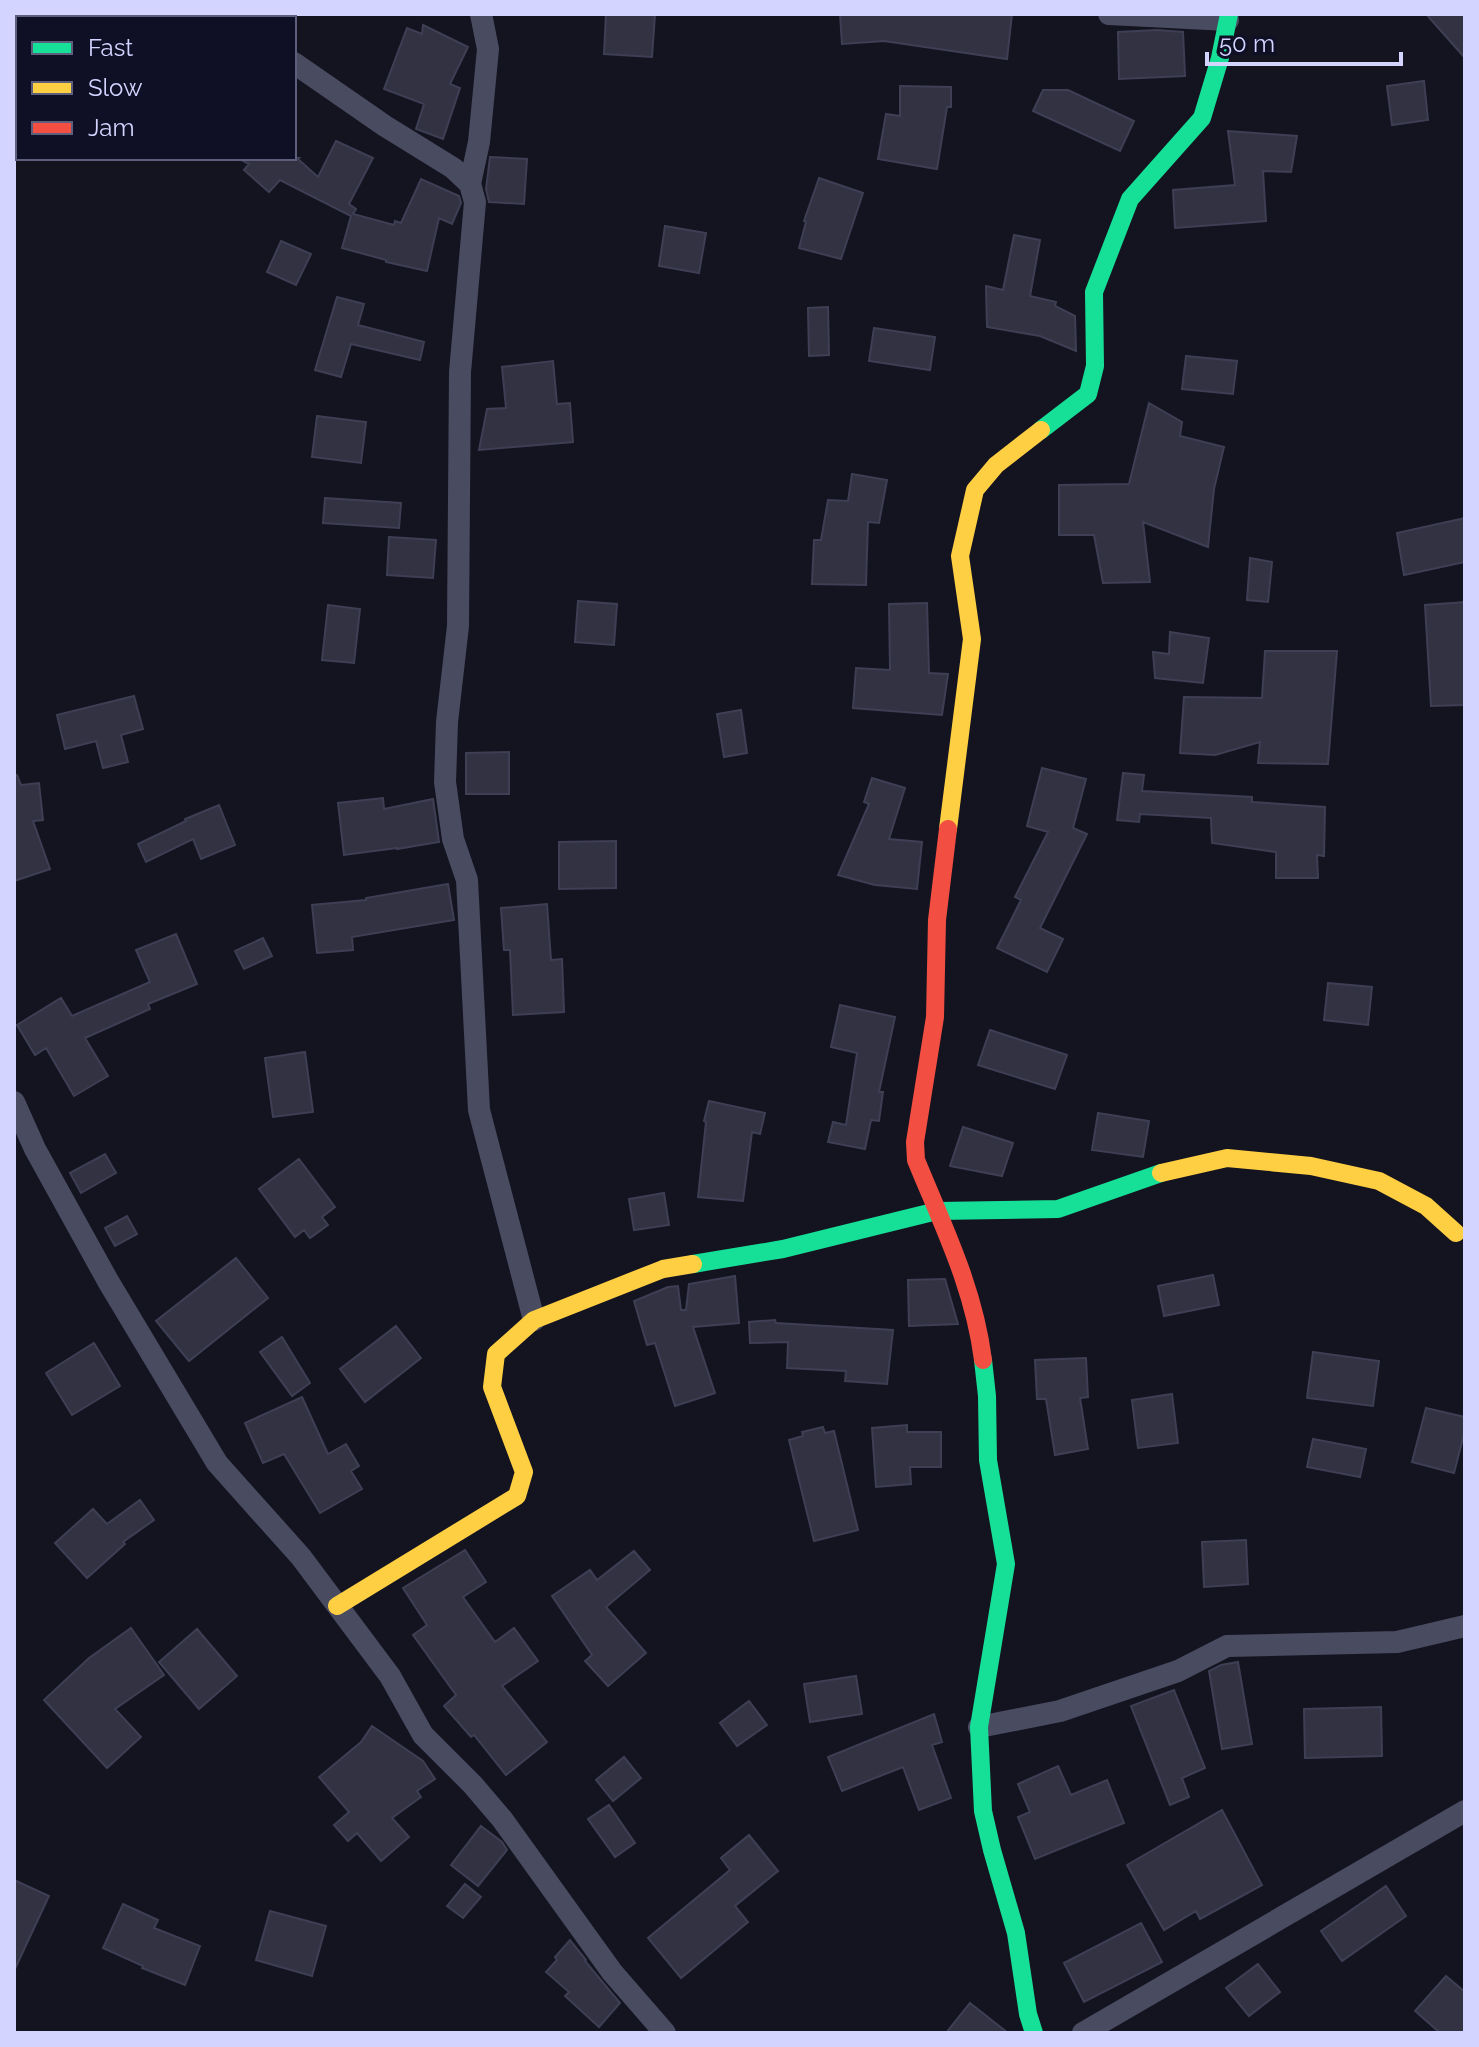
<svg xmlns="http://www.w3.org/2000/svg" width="1479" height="2047" font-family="Raleway,sans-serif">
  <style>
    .building { fill: #323242; stroke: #3e3f54; stroke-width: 2 }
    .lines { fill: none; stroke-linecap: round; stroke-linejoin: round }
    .street { stroke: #494b61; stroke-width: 22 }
    .fast { stroke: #16e098; stroke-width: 18 }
    .slow { stroke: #ffcf43; stroke-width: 18 }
    .jam { stroke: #f24e42; stroke-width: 18 }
  </style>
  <rect width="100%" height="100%" fill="#141420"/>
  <!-- building -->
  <path class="building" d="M606 14H655L652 57 604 54Z
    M840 14H1012L1007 59 884 41 842 44Z
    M1426 14H1465V58Z
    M423 25 468 47 450 84 460 88 443 139 416 129 424 104 384 89 407 28 422 34Z
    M1157 30 1183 32 1185 76 1119 79 1118 32Z
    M1424 81 1428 120 1392 125 1387 86Z
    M900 86 951 87V107H947L937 169 878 159 886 114 900 116Z
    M1043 90H1068L1134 121 1120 151 1033 111Z
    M1228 131 1297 136 1291 172 1263 171 1266 221 1175 228 1173 190 1235 185Z
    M336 141 373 158 349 204 356 209 353 214 394 225 395 221 401 223 421 179 459 196 461 203 452 224 439 218 427 271 386 262V260L342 248 351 216 280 180 269 192 244 170 249 164 238 158H299L298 159 318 177Z
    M490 157 527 159 524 204 489 202 486 189Z
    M819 178 863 193 841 259 799 248 806 222 804 221Z
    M665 226 706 233 699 273 659 266Z
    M1014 235 1040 240 1030 296 1056 302 1055 306 1075 316 1076 351 1040 336 987 327 986 286 1003 290Z
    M281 241 311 254 296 285 267 272Z
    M337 297 364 304 358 325 424 342 420 360 351 344 341 377 315 370Z
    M828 307 829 355 809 356 808 308Z
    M874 328 935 337 930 370 869 361Z
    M1186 356 1237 361 1233 394 1182 389Z
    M553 361 557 404 570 403 573 442 479 450 487 409 506 408 502 367Z
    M1149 403 1182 422 1180 436 1224 447 1214 489 1208 547 1143 522 1150 582 1103 583 1094 535H1059V485L1129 484Z
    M317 416 366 422 361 463 312 457Z
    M852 474 887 480 879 523 868 522 866 585 812 584 814 540H821L828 500 848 501Z
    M325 498 401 503 399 528 323 523Z
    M1465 518V562L1404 575 1397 533Z
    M389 537 436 540 433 578 387 575Z
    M1250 558 1272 562 1268 602 1247 600Z
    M578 601 617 604 614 645 575 642Z
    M1465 602V705L1431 706 1425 605Z
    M927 603 929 673 948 674 942 715 853 708 856 668 890 670 889 604Z
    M328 605 360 609 354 663 322 660Z
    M1170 632 1209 638 1203 683 1155 678 1153 652 1169 654Z
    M1265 651H1337L1328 764 1258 763 1260 742 1215 755 1180 753 1184 697 1262 698Z
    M134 696 143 729 121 735 128 762 103 768 96 741 65 749 57 715Z
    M741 710 747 753 724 757 717 714Z
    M509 752V794H466V753Z
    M1042 768 1086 779 1073 828 1087 834 1040 928 1063 939 1047 972 997 948 1021 900 1015 897 1048 832 1027 826Z
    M1123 773 1144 775 1142 791 1252 797V802L1325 807 1324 856 1317 855 1318 878H1276V852L1212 843 1211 818 1140 814 1139 822 1117 820Z
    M17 775 21 785 39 783 43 820 33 821 50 869 14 881V776Z
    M872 778 905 788 889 839 922 842 917 889 875 885 838 875 869 804 864 802Z
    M383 798 384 809 433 799 439 842 397 849V848L344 855 338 803Z
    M219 805 235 845 201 859 193 839 146 862 138 844 186 821 185 819Z
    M616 841V888L559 889V842Z
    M448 884 454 920 352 937 353 950 317 953 312 905 366 900V898Z
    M547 904 551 960 562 959 564 1012 513 1015 510 950H504L501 908Z
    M176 934 197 984 148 1004 150 1009 85 1038 108 1076 74 1096 46 1048 35 1055 17 1025 61 998 72 1016 150 982 136 950Z
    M263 938 272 956 244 969 235 951Z
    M1328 983 1372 987 1368 1025 1324 1020Z
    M840 1005 895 1017 879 1092H883L879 1121 871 1120 865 1149 828 1142 833 1122 846 1125 857 1053 831 1047Z
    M990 1030 1067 1055 1055 1089 978 1065Z
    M305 1052 313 1112 273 1117 265 1058Z
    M709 1101 765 1113 760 1134 752 1132 743 1201 698 1197 706 1122 704 1121Z
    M1098 1113 1149 1121 1143 1157 1092 1150Z
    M963 1127 1013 1143 1002 1176 950 1166Z
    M105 1154 116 1173 81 1193 70 1173Z
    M299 1159 335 1207 322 1217 328 1225 310 1238 304 1230 295 1237 259 1189Z
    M664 1193 669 1225 634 1230 629 1199Z
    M127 1216 137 1234 115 1246 105 1228Z
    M236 1258 268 1298 189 1361 156 1321Z
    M1213 1275 1219 1305 1164 1316 1158 1286Z
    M735 1276 739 1323 693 1327 715 1393 675 1406 655 1343 647 1345 634 1301 668 1287 678 1286 681 1310H686L689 1284Z
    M945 1279 958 1324 909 1326 908 1280Z
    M775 1320 776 1323 893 1330 887 1384 845 1381 846 1371 787 1368 788 1342 750 1343 749 1322Z
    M396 1326 421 1358 365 1402 340 1369Z
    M282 1337 310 1383 292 1396 260 1352Z
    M94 1343 120 1386 72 1415 46 1373Z
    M1313 1352 1379 1361 1373 1406 1307 1398Z
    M1086 1358 1088 1397 1080 1398 1088 1449 1055 1455 1046 1399H1037L1035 1360Z
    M1172 1394 1178 1443 1138 1448 1132 1400Z
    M302 1397 328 1454 346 1444 359 1466 351 1471 362 1489 320 1513 284 1454 263 1463 245 1423Z
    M1426 1408 1465 1417V1430L1454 1473 1412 1462Z
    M907 1425V1432H941V1467H910L911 1484 876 1487 872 1428Z
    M823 1427 825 1433 834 1431 858 1530 814 1541 789 1440 803 1436 802 1432Z
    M1313 1439 1366 1449 1360 1477 1307 1467Z
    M140 1500 154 1520 123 1542 125 1544 87 1578 55 1543 93 1509 107 1524Z
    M1246 1540 1248 1584 1204 1587 1202 1542Z
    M465 1550 486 1582 463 1597 495 1642 514 1628 538 1661 502 1686 547 1742 506 1775 474 1735 471 1737 444 1706 456 1695 413 1635 427 1625 403 1588Z
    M634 1551 650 1570 606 1607 646 1653 608 1686 585 1661 592 1655 552 1596 590 1570 597 1580Z
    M131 1628 164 1675 115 1709 141 1737 107 1768 44 1700 89 1658Z
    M197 1629 237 1676 199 1709 159 1662Z
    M1238 1662 1252 1744 1222 1749 1209 1671 1221 1665Z
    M856 1676 862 1714 810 1722 804 1684Z
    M1174 1690 1205 1768 1182 1778 1189 1797 1170 1805 1131 1706Z
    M749 1701 767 1725 737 1746 720 1723Z
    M1381 1707 1382 1756 1305 1758 1304 1709Z
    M934 1714 942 1742 932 1745 951 1798 919 1810 903 1767 842 1791 828 1757Z
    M372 1726 423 1761 435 1779 417 1791 421 1797 392 1818 409 1837 381 1861 357 1833 348 1841 334 1825 349 1812 319 1777 361 1742Z
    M624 1757 641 1778 613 1801 596 1780Z
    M1058 1766 1071 1795 1107 1780 1124 1823 1035 1859 1018 1817 1030 1812 1018 1784Z
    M609 1805 635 1843 615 1857 588 1819Z
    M1222 1810 1262 1885 1200 1919 1196 1911 1164 1930 1127 1865Z
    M481 1826 502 1842 507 1850 478 1886 451 1865Z
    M749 1835 778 1871 735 1906 748 1922 681 1978 648 1938 730 1870 721 1858Z
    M14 1880 49 1896 14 1971Z
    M465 1884 481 1897 463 1918 447 1906Z
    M1386 1886 1406 1916 1342 1961 1321 1931Z
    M123 1904 158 1920 154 1928 200 1946 185 1985 142 1968 143 1966 103 1948Z
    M270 1911 326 1926 312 1976 256 1960Z
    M1141 1923 1162 1962 1084 2002 1064 1963Z
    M570 1940 586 1960 585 1961 620 2003 599 2027 565 1996 569 1992 546 1972 557 1960 555 1957Z
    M1258 1964 1280 1992 1249 2016 1226 1988Z
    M1446 1976 1465 1992V2033H1440L1415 2011Z
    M970 2003 1008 2033H946Z"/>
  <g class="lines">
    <!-- street -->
    <path class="street" d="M223 14 229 18
      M1109 14 1228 20
      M294 63 385 126 453 168 470 184 475 202 460 372 458 626 447 722 445 782 453 839 467 880 479 1110 534 1320
      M470 184 479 142 488 49 481 14
      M14 1102 35 1149 108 1281 217 1463 301 1557 390 1676 423 1735 473 1785 502 1819 612 1972 665 2033
      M979 1727 1060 1711 1178 1671 1227 1646 1397 1642 1465 1626
      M1083 2033 1465 1811"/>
    <!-- fast -->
    <path class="fast" d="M1041 430 1088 394 1095 366 1094 292 1130 199 1202 118 1220 58 1229 14
      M693 1264 783 1249 937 1211 1058 1209 1161 1173
      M983 1360 987 1396 988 1460 1006 1564 979 1727 983 1811 992 1850 1016 1933 1028 2014 1034 2033"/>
    <!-- slow -->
    <path class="slow" d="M948 829 972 639 960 556 975 490 996 465 1041 430
      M1161 1173 1227 1158 1311 1166 1379 1181 1426 1206 1456 1233
      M337 1606 517 1496 524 1472 492 1387 496 1354 534 1320 663 1269 693 1264"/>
    <!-- jam -->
    <path class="jam" d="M948 829 937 920 935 1017 915 1142 916 1160C943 1226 974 1288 983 1360"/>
  </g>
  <!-- border -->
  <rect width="1479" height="2047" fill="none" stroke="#d3d4ff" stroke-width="32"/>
  <!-- legend -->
  <rect x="16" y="16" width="280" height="144" fill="#0f0f25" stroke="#5d5e7c" stroke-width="2"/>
  <rect x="32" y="42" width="40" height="12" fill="#16e098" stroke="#5d5e7c" stroke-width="2"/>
  <text x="88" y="56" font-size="24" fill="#d3d4ff">Fast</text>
  <rect x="32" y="82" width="40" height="12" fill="#ffcf43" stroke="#5d5e7c" stroke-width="2"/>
  <text x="88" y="96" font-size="24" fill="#d3d4ff">Slow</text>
  <rect x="32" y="122" width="40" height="12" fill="#f24e42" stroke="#5d5e7c" stroke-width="2"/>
  <text x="88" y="136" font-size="24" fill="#d3d4ff">Jam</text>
  <!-- scale -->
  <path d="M1207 52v12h194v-12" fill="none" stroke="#d3d4ff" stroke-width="4"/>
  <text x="1219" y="52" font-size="24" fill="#d3d4ff" stroke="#0f0f25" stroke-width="6" paint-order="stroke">50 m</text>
</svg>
